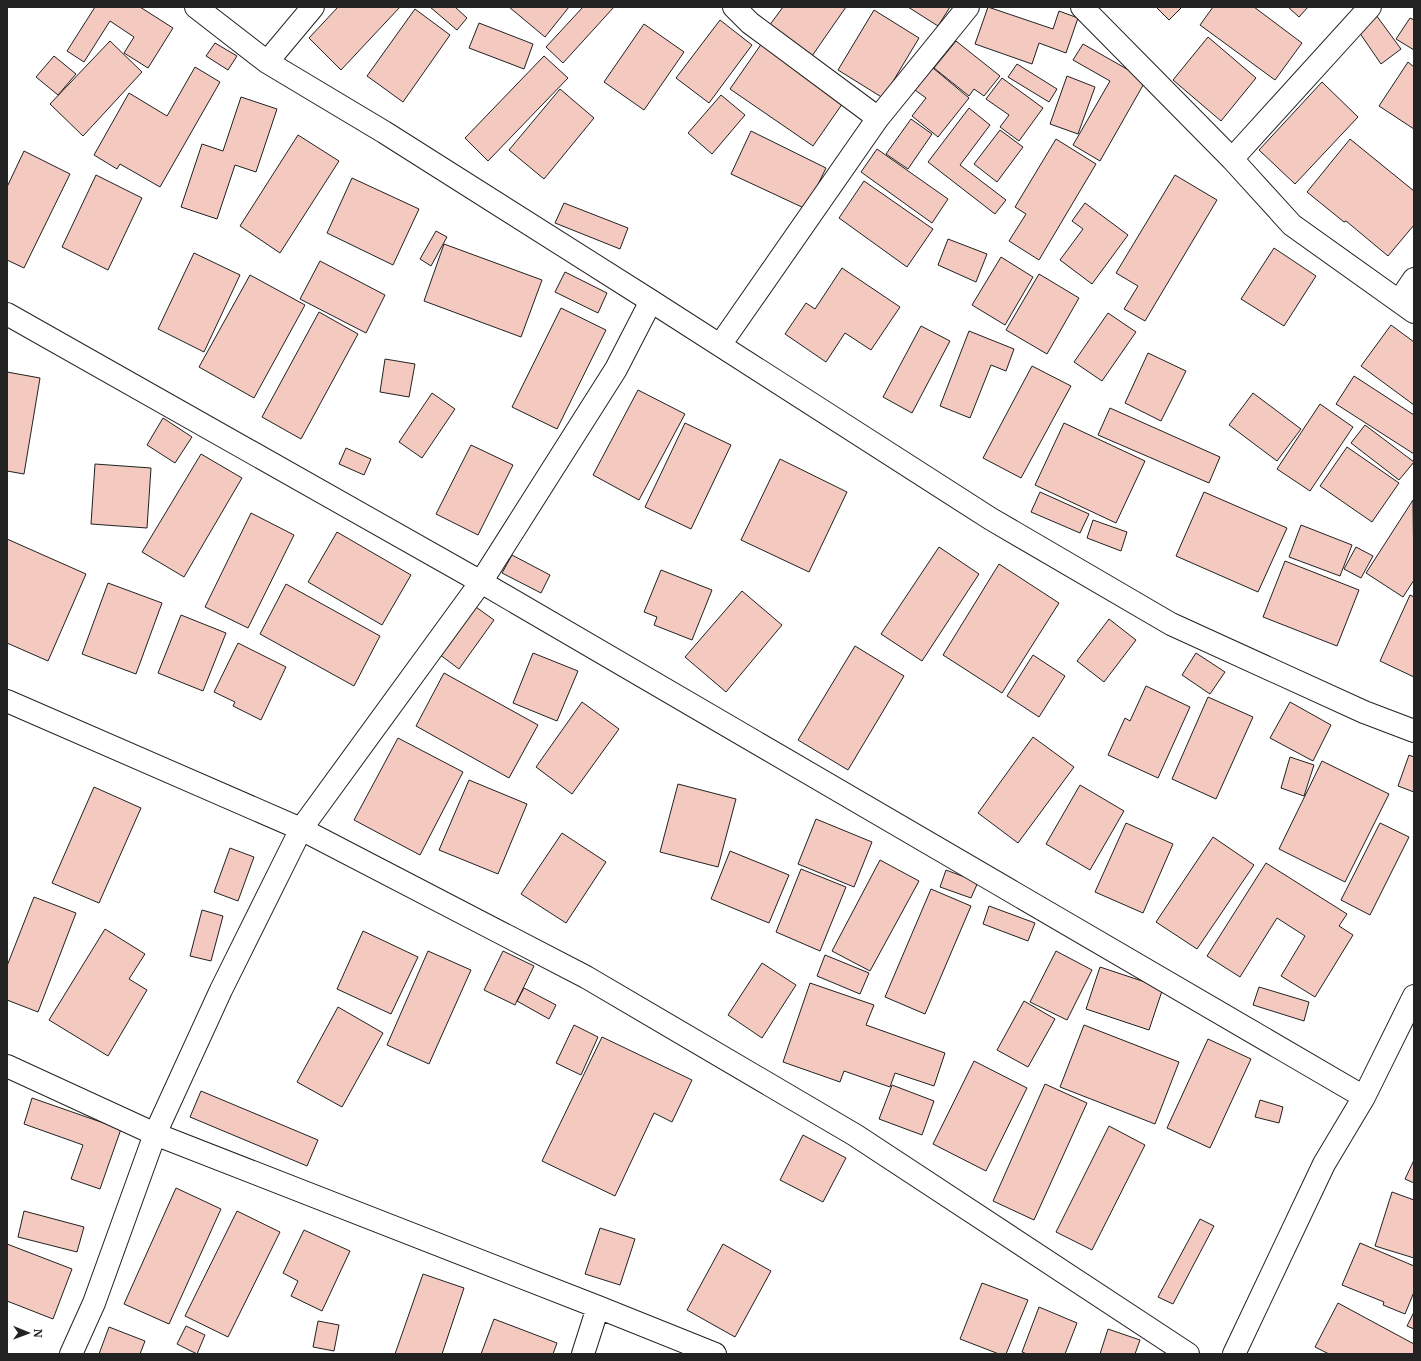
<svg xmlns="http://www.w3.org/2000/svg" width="1421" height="1361" font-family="Merriweather,serif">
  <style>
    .building { fill: #f3c9c0; stroke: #222 }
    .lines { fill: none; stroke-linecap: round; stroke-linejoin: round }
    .minor-casing { stroke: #222; stroke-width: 24 }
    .minor { stroke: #fff; stroke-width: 22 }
  </style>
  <rect width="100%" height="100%" fill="#fff"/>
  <!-- building -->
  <path class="building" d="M95 7H140L173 28 148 68 124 53 134 37 110 21 84 62 67 51Z
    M338 7H400L341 70 309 38Z
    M430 7H455L467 18 457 30Z
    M509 7H569L545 37Z
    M583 7H614L563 63 546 47Z
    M783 7H846L812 56 769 26Z
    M908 7H950L938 26Z
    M988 7 1053 29 1059 11 1078 18 1066 53 1039 43 1032 64 975 44Z
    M1156 7H1182L1169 20Z
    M1213 7H1254L1302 43 1275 80 1200 25Z
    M1288 7H1308L1299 17Z
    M415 9 450 35 403 102 367 76Z
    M874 10 919 38 883 98 838 70Z
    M1376 15 1401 49 1381 64 1357 29Z
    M1410 18 1414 20V50L1396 39Z
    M720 20 752 45 709 103 676 78Z
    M479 23 533 44 524 69 469 48Z
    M644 24 684 52 644 110 604 82Z
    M1208 37 1256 78 1221 121 1173 80Z
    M110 41 142 72 83 136 50 104Z
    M956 41 1000 76 984 96 974 89 969 96 934 68Z
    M215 43 237 56 228 70 206 56Z
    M762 43 845 100 813 146 730 89Z
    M1083 44 1146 80 1100 161 1073 145 1110 81 1073 60Z
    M54 56 76 74 58 95 36 77Z
    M544 56 568 78 488 161 465 138Z
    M1408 62 1414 67V129L1379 106Z
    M1017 64 1057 89 1049 102 1008 77Z
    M195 67 220 82 160 187 120 164 117 169 94 155 129 93 167 116Z
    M933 68 969 98 938 137 912 116 926 98 915 90Z
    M1067 76 1095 87 1078 134 1050 124Z
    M1002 78 1043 108 1019 141 1000 127 1009 115 986 99Z
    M1322 82 1358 117 1295 184 1259 150Z
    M560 89 594 118 544 179 509 150Z
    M721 95 745 115 712 154 688 133Z
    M241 97 277 109 256 172 235 165 217 219 181 207 202 144 223 151Z
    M969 108 990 125 960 165 1006 200 995 214 928 162Z
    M911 119 932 134 908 169 886 154Z
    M1000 130 1023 147 997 182 974 164Z
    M751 131 826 168 806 209 731 174Z
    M298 135 339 161 280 253 240 226Z
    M1056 139 1096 164 1039 260 1009 241 1026 214 1015 207Z
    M1350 139 1414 191V225L1388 256 1346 221 1344 222 1307 192Z
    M877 149 948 199 932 223 861 172Z
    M24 151 70 174 24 268 7 260V187Z
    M96 175 142 198 108 270 62 247Z
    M1175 175 1217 200 1145 321 1124 309 1138 286 1116 273Z
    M352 178 419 209 393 265 327 233Z
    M864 181 933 229 907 267 839 218Z
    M564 203 628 228 620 249 555 223Z
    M1085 203 1128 235 1092 284 1060 260 1083 229 1072 221Z
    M436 231 447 237 431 266 420 259Z
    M948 239 987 254 976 282 938 265Z
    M444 244 542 280 521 337 424 301Z
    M1274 248 1316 276 1284 326 1241 299Z
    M194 253 240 275 204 352 158 329Z
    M1001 257 1033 277 1005 325 972 305Z
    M320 261 385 295 366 333 300 299Z
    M842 268 900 307 871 350 845 333 826 362 785 334 806 303 815 309Z
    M565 272 607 293 598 313 555 292Z
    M1039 274 1079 298 1047 354 1006 330Z
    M250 275 305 305 254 398 199 367Z
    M561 308 606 330 557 429 512 407Z
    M319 312 358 334 301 439 262 417Z
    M1108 313 1136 332 1102 381 1074 362Z
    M1391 325 1414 342V405L1361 366Z
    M921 326 950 341 912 413 883 397Z
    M969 331 1014 349 1006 371 991 365 970 418 940 406Z
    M1148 353 1186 371 1161 421 1125 403Z
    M385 359 415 364 409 397 380 392Z
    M1032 366 1071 386 1021 478 983 458Z
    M7 372 40 378 24 474 7 471Z
    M1354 376 1414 415V454L1336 404Z
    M638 390 685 414 639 500 593 475Z
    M432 393 455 409 422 458 399 442Z
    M1253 393 1301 429 1277 461 1229 425Z
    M1320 404 1353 427 1310 491 1277 469Z
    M1110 408 1220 457 1209 483 1098 435Z
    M163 418 192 437 175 463 147 445Z
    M685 423 731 445 691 529 645 507Z
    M1064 423 1145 461 1116 523 1035 485Z
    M1365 425 1414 462 1399 480 1351 443Z
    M471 445 513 465 478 535 436 514Z
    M1347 447 1399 483 1372 522 1320 486Z
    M346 448 371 459 364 475 339 464Z
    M201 454 242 478 184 577 142 552Z
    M780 459 847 492 809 572 741 540Z
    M95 464 151 468 147 528 91 524Z
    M1040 492 1089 514 1080 533 1031 512Z
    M1204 492 1287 528 1258 592 1176 556Z
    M1413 500 1414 580 1403 597 1366 573Z
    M251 513 294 535 248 628 205 607Z
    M1093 520 1127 532 1121 551 1087 538Z
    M1301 525 1352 545 1340 576 1289 557Z
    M337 532 411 575 382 625 308 582Z
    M7 539 86 574 48 661 7 643Z
    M939 547 979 574 922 661 881 634Z
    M1356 547 1373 556 1361 578 1344 569Z
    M512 555 550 575 541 593 502 573Z
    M1285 561 1359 590 1337 646 1263 617Z
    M999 564 1059 603 1002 693 943 655Z
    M661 570 712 590 692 640 654 625 657 617 644 612Z
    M108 583 162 603 136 674 82 654Z
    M286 584 380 636 354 686 260 634Z
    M742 591 782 625 726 692 685 657Z
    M1410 595 1414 597V677L1380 661Z
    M469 602 494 620 459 669 435 651Z
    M181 615 226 633 203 691 158 673Z
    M1109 619 1136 640 1104 682 1077 661Z
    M238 643 286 667 261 720 233 706 235 702 214 692Z
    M855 646 904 676 848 770 798 740Z
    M533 653 578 671 557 721 513 703Z
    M1196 653 1225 672 1210 694 1182 675Z
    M1033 655 1065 676 1039 717 1007 696Z
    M444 673 538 725 509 778 416 726Z
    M1146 686 1190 707 1158 778 1108 755 1125 718 1130 721Z
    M1208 697 1253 717 1216 799 1172 779Z
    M582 702 619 729 572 794 536 767Z
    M1290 702 1331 725 1313 761 1270 738Z
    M1033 737 1074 767 1018 843 978 813Z
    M398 738 463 772 420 855 354 820Z
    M1409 755 1414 757V792L1398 786Z
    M1290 757 1314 765 1304 796 1281 788Z
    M1322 761 1389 794 1345 882 1279 849Z
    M469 780 527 804 498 874 439 850Z
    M678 784 736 799 718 867 660 852Z
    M1080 785 1124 811 1090 870 1046 844Z
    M94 787 141 808 99 903 52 883Z
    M816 819 872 842 854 887 798 864Z
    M1126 823 1173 844 1143 913 1095 892Z
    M1380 823 1409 837 1370 915 1341 900Z
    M562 833 606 862 566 923 521 894Z
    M1213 837 1254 865 1197 949 1156 922Z
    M230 848 254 857 238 901 214 892Z
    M730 851 789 875 769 923 711 899Z
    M880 860 919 881 870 971 832 951Z
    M1266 863 1347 914 1339 926 1353 935 1315 997 1281 976 1305 936 1277 918 1240 977 1207 956Z
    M801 869 846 887 820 951 776 932Z
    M946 870 978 882 971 898 940 887Z
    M931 889 971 906 925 1014 885 997Z
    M34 897 76 913 38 1012 7 1000V966Z
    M989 906 1035 923 1028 941 983 924Z
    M202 910 223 916 211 961 190 956Z
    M105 929 145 954 129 979 147 990 108 1056 49 1020Z
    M363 931 418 957 391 1014 337 989Z
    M428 951 471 970 429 1064 387 1045Z
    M503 951 534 966 515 1005 484 990Z
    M1056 951 1092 970 1067 1020 1030 1002Z
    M825 955 869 973 860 994 817 976Z
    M762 963 796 985 762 1038 728 1015Z
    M1100 967 1163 988 1149 1030 1086 1009Z
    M810 983 874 1005 866 1025 945 1053 934 1086 895 1073 890 1087 844 1071 840 1082 783 1062Z
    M1259 987 1309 1002 1304 1021 1253 1005Z
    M524 988 556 1005 549 1019 517 1001Z
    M1024 1001 1055 1019 1028 1067 997 1050Z
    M338 1007 383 1033 342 1107 297 1082Z
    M574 1025 598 1037 581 1075 556 1063Z
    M1084 1025 1179 1062 1155 1124 1060 1087Z
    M602 1037 692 1080 672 1122 654 1113 615 1196 542 1161Z
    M1208 1039 1251 1059 1210 1148 1167 1128Z
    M974 1061 1027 1088 986 1171 933 1144Z
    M1045 1084 1087 1103 1034 1220 993 1201Z
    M892 1085 934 1101 922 1135 879 1119Z
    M201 1091 318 1140 307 1166 190 1117Z
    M32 1098 121 1129 100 1189 71 1179 83 1145 24 1124Z
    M1260 1100 1283 1107 1279 1123 1255 1117Z
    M1109 1126 1145 1145 1092 1250 1056 1232Z
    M803 1135 846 1158 823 1202 780 1180Z
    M1414 1160V1183L1405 1179Z
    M176 1188 221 1209 169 1324 124 1304Z
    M1392 1192 1414 1200V1258L1375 1246Z
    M24 1211 84 1227 77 1252 18 1237Z
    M237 1211 280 1232 228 1337 185 1316Z
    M1200 1219 1214 1226 1173 1304 1158 1297Z
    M600 1228 635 1239 620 1285 585 1274Z
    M304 1230 350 1251 322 1311 291 1296 298 1281 283 1273Z
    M1360 1243 1414 1266V1292L1405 1314 1383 1305 1384 1302 1342 1285Z
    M7 1244 72 1269 53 1319 7 1301Z
    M723 1244 771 1271 735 1337 687 1310Z
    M423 1274 464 1288 442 1354H395Z
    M982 1283 1028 1300 1006 1354H999L960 1339Z
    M1338 1303 1414 1344V1354H1329L1315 1347Z
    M1039 1307 1077 1323 1065 1354H1027L1022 1352Z
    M1414 1312V1329L1407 1326Z
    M494 1319 557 1343 553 1354H481Z
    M318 1321 339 1325 334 1351 313 1347Z
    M186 1326 205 1335 197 1354 177 1344Z
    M109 1327 145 1341 140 1354H99Z
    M1108 1329 1140 1340 1135 1354H1100Z"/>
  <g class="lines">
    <!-- minor casing -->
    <g class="minor-casing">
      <path id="minor" d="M196 7 267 62 384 132 651 301 991 519 1171 624 1364 712 1414 731
        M734 7 750 23 878 118
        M1082 7 1232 159 1292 225 1414 312
        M267 62 313 7
        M1232 159 1370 7
        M1399 301 1414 279
        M7 314 481 582 1364 1097
        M720 345 878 118 968 7
        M7 701 301 829 586 977 855 1135 1188 1354
        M7 1066 155 1134 598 1307 715 1354
        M71 1354 94 1303 155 1134 221 990 301 829 481 582 616 369 651 301
        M583 1354 598 1307
        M1234 1354 1324 1164 1364 1097 1414 996"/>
    </g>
    <!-- minor -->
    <use href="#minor" class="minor"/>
  </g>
  <!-- border -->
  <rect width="1421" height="1361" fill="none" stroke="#222222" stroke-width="16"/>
  <!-- north arrow -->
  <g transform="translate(28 1333) rotate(91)" stroke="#ffffff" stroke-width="3" paint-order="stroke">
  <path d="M0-3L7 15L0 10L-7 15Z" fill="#222222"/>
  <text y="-6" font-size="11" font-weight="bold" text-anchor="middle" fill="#222222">N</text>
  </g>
</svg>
